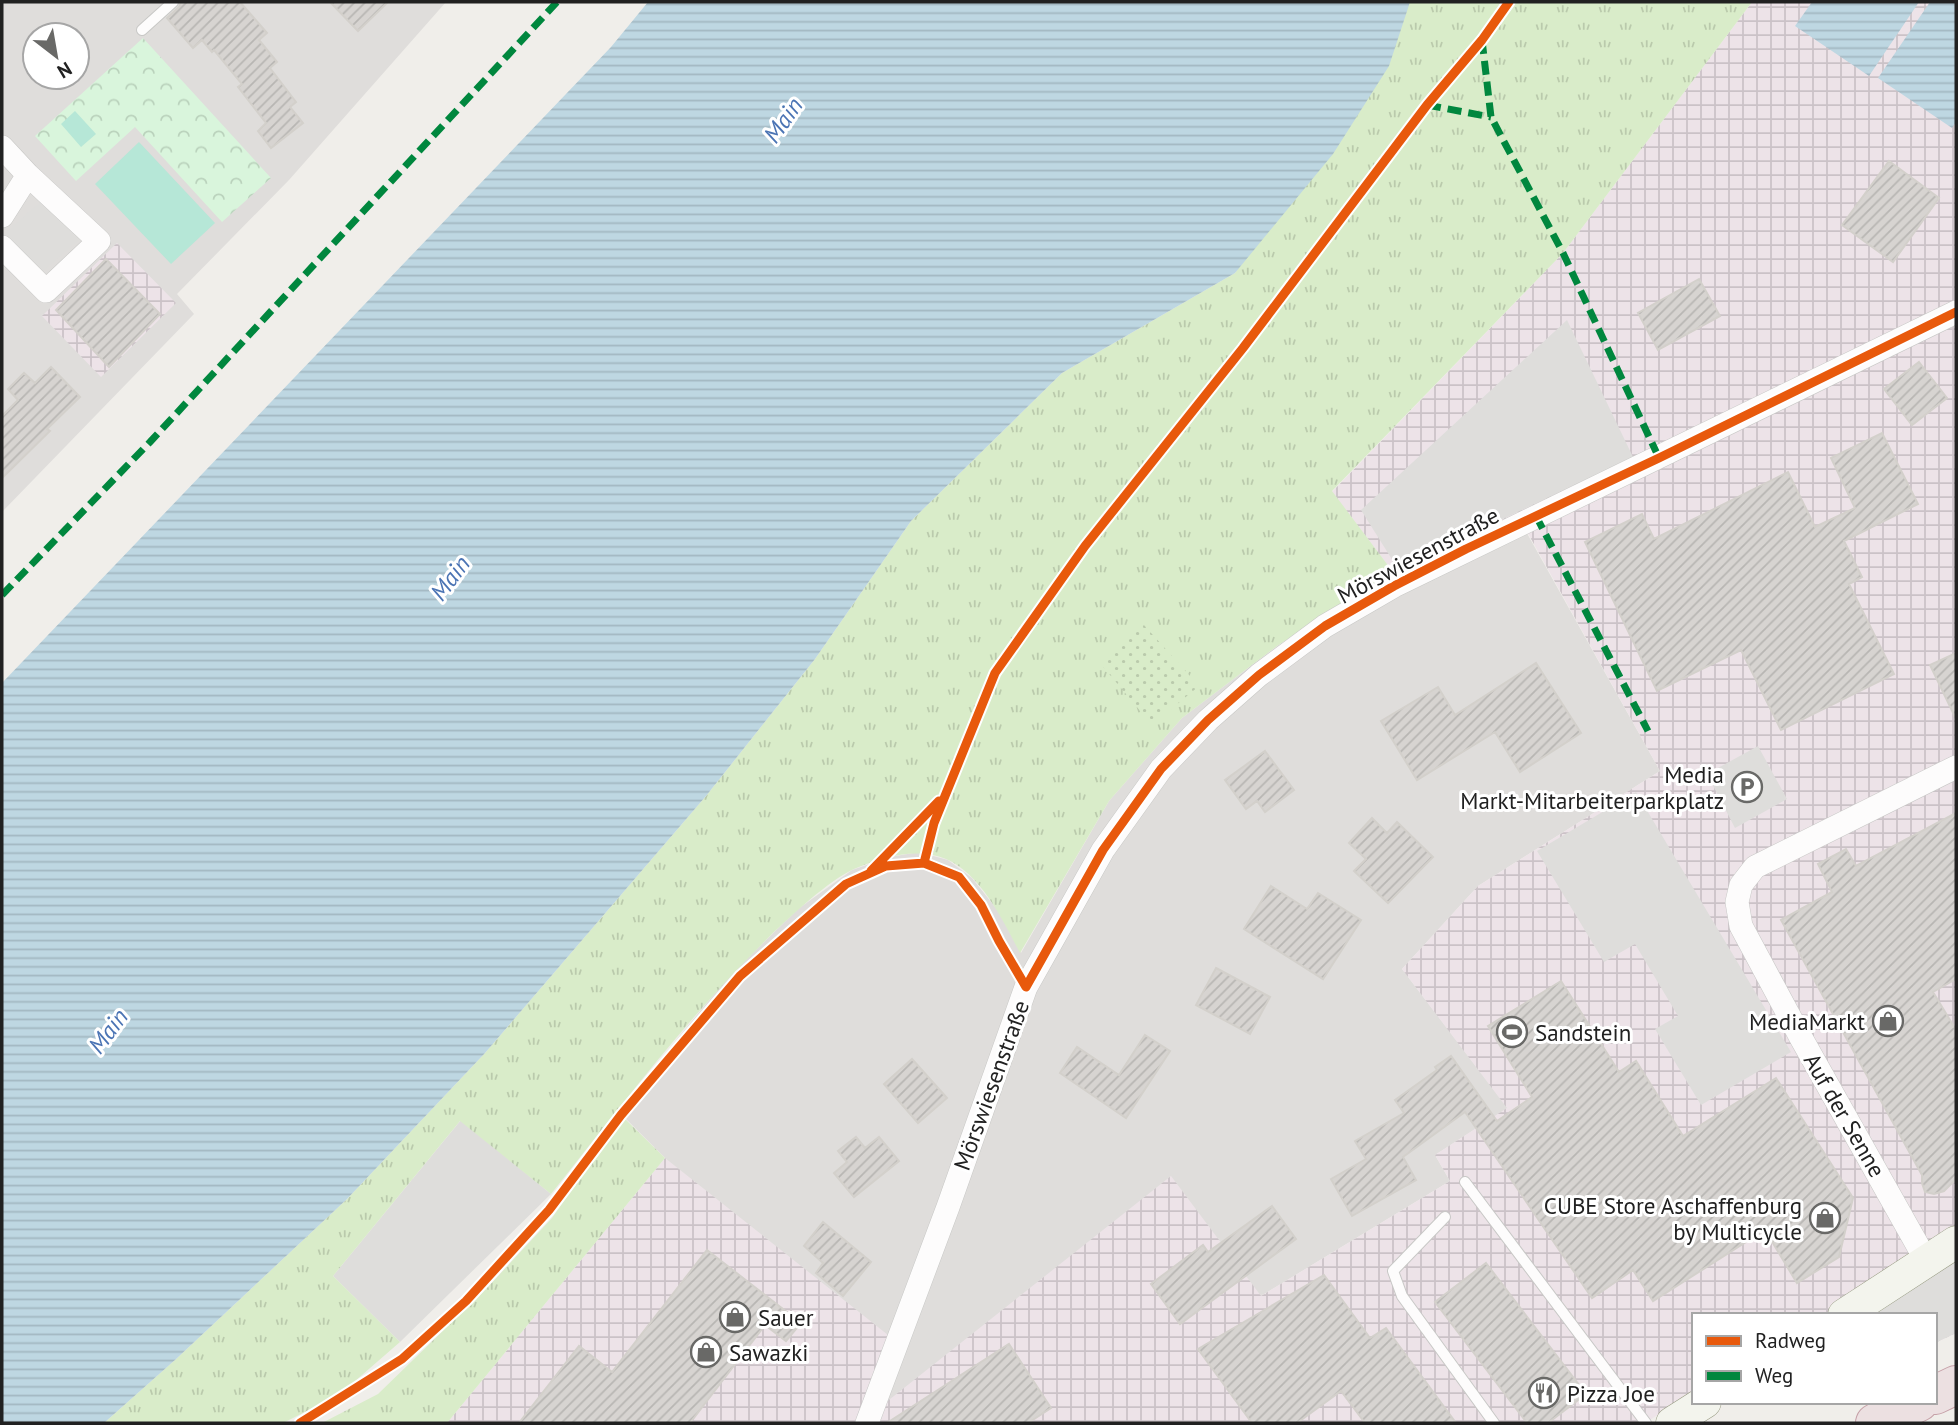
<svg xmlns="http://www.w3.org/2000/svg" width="1958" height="1425" font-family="'PT Sans',sans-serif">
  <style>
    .residential { fill: #dfdddb; fill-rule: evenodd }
    .industrial { fill: url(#industrial-grid) }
    .religious { fill: #dedddb }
    .grass { fill: url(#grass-tufts) }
    .park { fill: url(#park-crowns) }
    .garden { fill: url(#garden-dots) }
    .pitch { fill: #b6e7d7 }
    .water { fill: url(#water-rules) }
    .building { fill: url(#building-hatch); stroke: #d3d0cb; stroke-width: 2 }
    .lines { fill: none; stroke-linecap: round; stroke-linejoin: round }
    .lane-casing { stroke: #c8c8c6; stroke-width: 12 }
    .street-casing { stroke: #c8c8c6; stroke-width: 24 }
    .secondary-casing { stroke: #969a81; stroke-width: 33 }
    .highway-casing { stroke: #c6a1a8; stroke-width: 40 }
    .lane { stroke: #fdfcfc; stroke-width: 10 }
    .street { stroke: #fdfcfc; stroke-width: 23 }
    .secondary { stroke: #f3f4ed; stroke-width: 32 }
    .highway { stroke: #ece0e1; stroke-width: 38 }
    .quiet { stroke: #00873e; stroke-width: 7; stroke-dasharray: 14 7; stroke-linecap: butt }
    .cycleway-casing { stroke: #fff; stroke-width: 13 }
    .cycleway { stroke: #e8590c; stroke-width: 9 }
    .labels { text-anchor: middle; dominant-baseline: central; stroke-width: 6; stroke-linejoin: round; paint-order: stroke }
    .street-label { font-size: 23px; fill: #212121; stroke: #fff }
    .poi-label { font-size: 23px; fill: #212121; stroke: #fff; text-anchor: start }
    .water-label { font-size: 24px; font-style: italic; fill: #4b74b4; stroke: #fff }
  </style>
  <defs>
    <pattern id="industrial-grid" width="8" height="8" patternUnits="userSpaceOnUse" patternTransform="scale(1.75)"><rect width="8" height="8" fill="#ede3e8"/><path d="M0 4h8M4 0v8" fill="none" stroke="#cbc2c7"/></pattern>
    <pattern id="grass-tufts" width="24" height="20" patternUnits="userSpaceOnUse" patternTransform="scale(1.75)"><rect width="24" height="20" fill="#d9ecc9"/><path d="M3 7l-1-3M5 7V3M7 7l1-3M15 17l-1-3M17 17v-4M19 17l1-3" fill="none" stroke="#bacaac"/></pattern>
    <pattern id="park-crowns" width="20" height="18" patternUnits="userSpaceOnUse" patternTransform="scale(1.75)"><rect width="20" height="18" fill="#d9f5dc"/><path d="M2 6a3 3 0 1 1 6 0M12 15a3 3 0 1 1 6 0" fill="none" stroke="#bad2bc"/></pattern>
    <pattern id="garden-dots" width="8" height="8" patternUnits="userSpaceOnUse" patternTransform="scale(1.75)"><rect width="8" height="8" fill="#d9ecc9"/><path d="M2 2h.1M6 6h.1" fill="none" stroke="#bacaac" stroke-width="1.8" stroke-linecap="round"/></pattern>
    <pattern id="water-rules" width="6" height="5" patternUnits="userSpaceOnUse" patternTransform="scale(1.75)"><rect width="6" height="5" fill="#bed7e2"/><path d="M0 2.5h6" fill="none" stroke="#a3b8c2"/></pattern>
    <pattern id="building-hatch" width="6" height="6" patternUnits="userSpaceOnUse" patternTransform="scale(1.75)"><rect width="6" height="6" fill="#d7d4d1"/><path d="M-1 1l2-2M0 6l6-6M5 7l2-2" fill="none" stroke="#b8b6b3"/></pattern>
  </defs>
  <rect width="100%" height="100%" fill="#f0eeea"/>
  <!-- residential -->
  <path class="residential" d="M2 2H446L289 180 177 294 194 314 2 512ZM35 35H77V77H35Z
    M1519 519 1660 771 1478 886 1402 969 1508 1108 1435 1155 1450 1181 1261 1296 870 1416 665 1158 618 1111 729 976 798 909 852 870 890 857 919 852 948 860 972 878 999 912 1021 953 1109 801 1182 718 1277 646 1393 572Z"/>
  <!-- industrial -->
  <path class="industrial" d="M1752 2H1956V1333L1935 1343V1315H1694V1392L1645 1423H447L665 1158 888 1335 870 1415 1171 1176 1261 1296 1450 1181 1435 1155 1507 1108 1402 969 1478 886 1660 771 1520 519 1393 572 1332 492 1563 253Z
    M117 243 176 303 101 377 42 316Z"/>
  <!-- religious -->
  <path class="religious" d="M49 194 89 231 34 279 2 247V236Z
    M1567 320 1633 457 1398 569 1361 510Z
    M1758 746 1787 799 1735 828 1707 774Z
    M1636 792 1791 1052 1701 1105 1655 1029 1678 1016 1635 944 1604 962 1537 851Z
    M461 1120 551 1194 400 1342 333 1276Z
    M1956 1261V1333L1935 1343V1315H1870Z"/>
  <!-- grass -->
  <path class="grass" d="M1410 2H1752L1563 253 1332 491 1393 572 1277 646 1182 718 1109 801 1020 953C1004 922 981 874 946 859 916 847 883 857 854 869 828 881 792 915 771 935 690 1014 621 1106 551 1194L460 1121 333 1276 400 1342 339 1395 283 1423H104L175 1360 347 1199 485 1053 706 796 815 659 911 521 1062 373 1235 273Z
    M623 1117 665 1158 447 1423H322L378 1394 486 1289 552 1218Z"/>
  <!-- park -->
  <path class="park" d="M143 38 271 178 222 222 135 127 76 181 35 136Z"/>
  <!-- garden -->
  <path class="garden" d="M1143 624 1199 686 1152 725 1100 663Z"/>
  <!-- pitch -->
  <path class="pitch" d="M75 111 96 134 81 147 61 124Z
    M139 142 215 223 171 264 95 184Z"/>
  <!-- water -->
  <path class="water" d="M648 2H1410L1389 66 1333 154 1235 273 1062 373 911 521 815 659 706 796 485 1053 347 1199 175 1360 104 1423H2V683L611 47Z
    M1812 2H1919L1869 76 1795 26Z
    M1930 2H1956V122L1952 128 1878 78Z"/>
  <!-- building -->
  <path class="building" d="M181 2H240L267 33 259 40 277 62 270 68 296 102 290 107 303 123 271 148 258 131 266 123 238 87 242 84 214 50 212 52 202 40 193 48 167 18 179 7Z
    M330 2H388L358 31Z
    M1889 161 1939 198 1893 262 1842 225Z
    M106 259 160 314 109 367 56 310Z
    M1699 279 1720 316 1658 350 1638 313Z
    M1919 362 1947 398 1912 425 1884 389Z
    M51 367 80 397 47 429 50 431 2 478V416L18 400 8 389 24 373 35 383Z
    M1882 433 1918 504 1844 541 1862 577 1849 584 1894 674 1781 730 1741 650 1657 691 1585 542 1642 514 1654 539 1788 472 1815 527 1855 508 1831 458Z
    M1956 653V719L1930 665Z
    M1536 663 1581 733 1520 772 1495 732 1417 780 1381 721 1438 687 1455 715Z
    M1265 751 1294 790 1265 812 1257 801 1246 809 1225 780Z
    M1956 813V979L1933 992 1956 1030V1179L1944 1191 1934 1194 1925 1192 1922 1183V1175L1781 920 1832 892 1818 864 1846 849 1856 866Z
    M1372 818 1387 833 1397 822 1433 857 1388 903 1354 871 1366 859 1349 843Z
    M1271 886 1307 909 1318 893 1361 920 1323 979 1244 929Z
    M1216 968 1270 997 1250 1034 1196 1005Z
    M1561 981 1619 1072 1636 1061 1683 1136 1776 1078 1853 1198 1839 1257 1797 1283 1765 1230 1653 1301 1633 1270 1592 1298 1465 1112 1403 1157 1416 1180 1352 1216 1331 1179 1366 1159 1355 1141 1404 1113 1395 1100 1437 1070 1435 1067 1451 1056 1497 1121 1532 1097 1488 1026Z
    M1145 1035 1170 1051 1126 1118 1060 1073 1077 1047 1119 1075Z
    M912 1059 947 1098 918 1123 884 1084Z
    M856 1137 865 1148 879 1137 899 1161 854 1197 834 1173 847 1162 838 1151Z
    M1272 1206 1296 1239 1180 1324 1151 1284 1203 1245 1208 1252Z
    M823 1222 871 1262 843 1296 816 1273 823 1263 804 1246Z
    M707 1250 801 1323 786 1341 765 1325 690 1423H519L579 1346 612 1372Z
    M1486 1263 1586 1394 1548 1423H1527L1435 1302Z
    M1324 1275 1370 1338 1386 1328 1456 1423H1365L1341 1391 1297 1423H1252L1198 1349Z
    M1009 1344 1051 1408 1028 1423H887Z"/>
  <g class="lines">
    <!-- lane casing -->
    <g class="lane-casing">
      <path id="lane" d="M142 30 173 2
        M1465 1182 1646 1423
        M1445 1217 1393 1271 1402 1296 1494 1423"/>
    </g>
    <!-- street casing -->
    <g class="street-casing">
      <path id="street" d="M2 147 28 175 99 241 46 291 2 247
        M2 216 28 175
        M1927 1262 1800 1036 1741 926 1737 902 1741 885 1755 867 1956 767
        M867 1423 948 1207 1026 987 1103 850 1161 769 1208 720 1259 675 1325 626 1394 586 1956 312"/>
    </g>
    <!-- secondary casing -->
    <g class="secondary-casing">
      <path id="secondary" d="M1844 1315 1956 1242
        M1672 1423 1705 1402"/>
    </g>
    <!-- highway casing -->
    <g class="highway-casing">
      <path id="highway" d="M1935 1395 1956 1385
        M1875 1423 1919 1402"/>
    </g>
    <!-- lane -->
    <use href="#lane" class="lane"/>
    <!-- street -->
    <use href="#street" class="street"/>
    <!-- secondary -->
    <use href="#secondary" class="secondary"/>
    <!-- highway -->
    <use href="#highway" class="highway"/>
    <!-- quiet -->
    <path class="quiet" d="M1482 40 1491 117 1563 253 1659 458
      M1427 105 1491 117
      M1536 516 1648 731
      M2 595 150 442 557 2"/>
    <!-- cycleway casing -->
    <g class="cycleway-casing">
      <path id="cycleway" d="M924 863 934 823 995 673 1085 546 1243 348 1427 105 1482 40 1509 2
        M871 871 939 801
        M300 1423 402 1359 466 1301 549 1210 621 1115 740 976 846 884 886 866 924 863 959 877 981 905 999 941 1026 987 1103 850 1161 769 1208 720 1259 675 1325 626 1394 586 1466 549 1659 458 1956 312"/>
    </g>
    <!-- cycleway -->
    <use href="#cycleway" class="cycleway"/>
  </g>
  <!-- icons -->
  <defs>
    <g id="parking-ring" transform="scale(1.575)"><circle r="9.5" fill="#fff" stroke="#696967" stroke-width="1.5"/><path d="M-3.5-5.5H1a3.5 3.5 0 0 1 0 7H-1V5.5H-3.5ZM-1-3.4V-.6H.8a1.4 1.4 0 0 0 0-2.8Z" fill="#696967"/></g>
    <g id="shop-ring" transform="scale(1.575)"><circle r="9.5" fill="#fff" stroke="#696967" stroke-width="1.5"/><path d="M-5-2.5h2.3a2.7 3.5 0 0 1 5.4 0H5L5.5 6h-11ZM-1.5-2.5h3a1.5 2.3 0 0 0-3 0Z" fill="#696967"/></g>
    <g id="stadium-ring" transform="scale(1.575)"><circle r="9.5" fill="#fff" stroke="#696967" stroke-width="1.5"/><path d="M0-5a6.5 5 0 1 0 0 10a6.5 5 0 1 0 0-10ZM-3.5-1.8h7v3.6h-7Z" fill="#696967"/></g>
    <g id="restaurant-ring" transform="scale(1.575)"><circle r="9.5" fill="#fff" stroke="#696967" stroke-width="1.5"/><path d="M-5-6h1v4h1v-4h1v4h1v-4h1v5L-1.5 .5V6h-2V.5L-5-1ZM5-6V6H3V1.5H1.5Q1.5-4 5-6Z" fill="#696967"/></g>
  </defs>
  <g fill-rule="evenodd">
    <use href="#parking-ring" x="1747" y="787"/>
    <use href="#shop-ring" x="1888" y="1021"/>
    <use href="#stadium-ring" x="1512" y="1032"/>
    <use href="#shop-ring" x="1825" y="1218"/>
    <use href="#shop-ring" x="735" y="1317"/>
    <use href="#shop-ring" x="706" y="1352"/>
    <use href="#restaurant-ring" x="1544" y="1393"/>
  </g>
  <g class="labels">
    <!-- street labels -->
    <g class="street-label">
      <text transform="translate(1418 555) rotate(-28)">Mörswiesenstraße</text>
      <text transform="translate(991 1085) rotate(-70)">Mörswiesenstraße</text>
      <text transform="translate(1845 1115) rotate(60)">Auf der Senne</text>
    </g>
    <!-- poi labels -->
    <g class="poi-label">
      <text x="1724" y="774" text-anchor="end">Media<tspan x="1724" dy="26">Markt-Mitarbeiterparkplatz</tspan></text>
      <text x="1865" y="1021" text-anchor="end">MediaMarkt</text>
      <text x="1535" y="1032">Sandstein</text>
      <text x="1802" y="1205" text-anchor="end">CUBE Store Aschaffenburg<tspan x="1802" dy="26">by Multicycle</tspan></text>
      <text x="758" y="1317">Sauer</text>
      <text x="729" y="1352">Sawazki</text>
      <text x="1567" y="1393">Pizza Joe</text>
    </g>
    <!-- water labels -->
    <g class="water-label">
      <text transform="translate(783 120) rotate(-55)">Main</text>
      <text transform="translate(450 578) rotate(-53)">Main</text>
      <text transform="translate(108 1031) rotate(-53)">Main</text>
    </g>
  </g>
  <!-- border -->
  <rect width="1958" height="1425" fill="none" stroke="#212121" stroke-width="7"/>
  <!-- legend -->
  <rect x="1692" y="1313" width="245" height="91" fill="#ffffff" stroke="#a6a6a6" stroke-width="2"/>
  <rect x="1706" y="1336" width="35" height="10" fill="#e8590c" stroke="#a6a6a6" stroke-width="2"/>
  <text x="1755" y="1348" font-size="21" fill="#212121">Radweg</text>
  <rect x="1706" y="1371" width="35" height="10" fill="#00873e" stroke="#a6a6a6" stroke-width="2"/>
  <text x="1755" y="1383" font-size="21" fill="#212121">Weg</text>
  <!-- north arrow -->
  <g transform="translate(56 56) rotate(149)"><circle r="33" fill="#ffffff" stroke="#a6a6a6" stroke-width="2"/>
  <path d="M0-5L12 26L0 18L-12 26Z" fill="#696967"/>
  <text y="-10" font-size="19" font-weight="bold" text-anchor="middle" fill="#212121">N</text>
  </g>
</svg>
